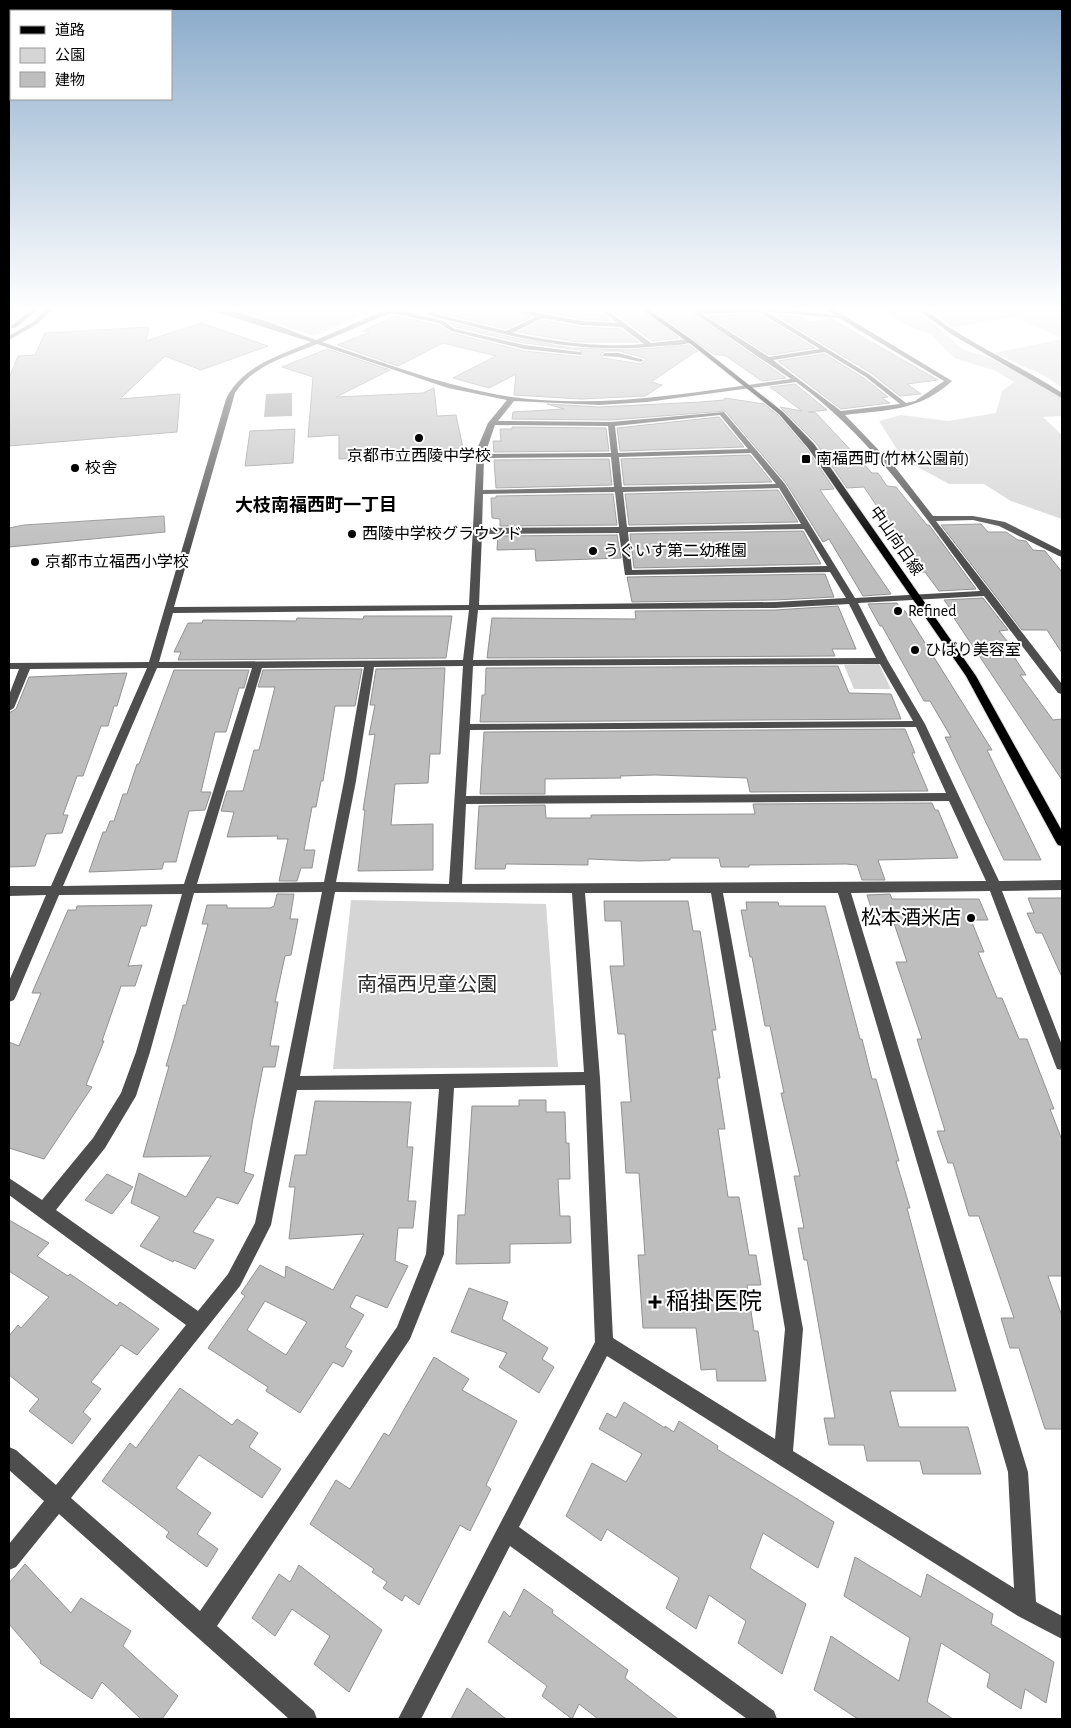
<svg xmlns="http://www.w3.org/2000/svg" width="1071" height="1728" font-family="'Alegreya Sans','Noto Sans JP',sans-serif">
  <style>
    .green { fill: #d5d5d5 }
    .water { fill: #9c9c9c }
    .building { fill: #bebebe; stroke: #929292; fill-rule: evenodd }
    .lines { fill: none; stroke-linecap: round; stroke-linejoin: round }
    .major-casing { stroke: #dbdbdb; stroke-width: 2 }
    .minor { fill: #4e4e4e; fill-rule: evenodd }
    .major { fill: #000; fill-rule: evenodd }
    .poi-dot { fill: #000; stroke: #fff; stroke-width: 2 }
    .labels { text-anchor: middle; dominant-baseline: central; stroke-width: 4; stroke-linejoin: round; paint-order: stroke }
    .far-poi-label { font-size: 16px; fill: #000; stroke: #fff; text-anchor: start }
    .far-street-label { font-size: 16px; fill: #000; stroke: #fff }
    .far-neighbourhood-label { font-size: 18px; font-weight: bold; fill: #000; stroke: #fff }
    .poi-label { font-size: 20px; fill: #000; stroke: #fff; text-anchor: end }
    .park-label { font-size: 20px; fill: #2c2c2c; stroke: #fff }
    .near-poi-label { font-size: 24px; fill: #000; stroke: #fff; text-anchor: start }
  </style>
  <rect width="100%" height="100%" fill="#fff"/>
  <!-- green -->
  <path class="green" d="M229 309H376L314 336Z
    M882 309H918L962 349 990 358 1062 396V416L1043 417 1062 435V519L1011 501 984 484H949L903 459 879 421 901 415 948 421 996 413 1002 391 1014 382 996 371 954 358 931 334 910 327Z
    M930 309H1062V338L1014 317 951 328Z
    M1062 339V388L1047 377 994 353Z
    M879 664 891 689H854L844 665Z
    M351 900 546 904 558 1067 333 1069Z"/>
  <!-- water -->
  <path class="water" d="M292 393V416L264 417 266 394Z"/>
  <!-- building -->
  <path class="building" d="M445 309H505L531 317 506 329 440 313Z
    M530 309H597L611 321 580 319Z
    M610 309H639L679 338 652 341Z
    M652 309H686L786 378 762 381 726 356 713 354Z
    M759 314 815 348 769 355 708 316Z
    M782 315 800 317 812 322 831 319 938 380 907 384 921 394 900 396 871 373 777 316Z
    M395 316 438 325 451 333 524 351 582 357 584 355 580 350 524 343 456 327 448 322 514 338 571 348 629 350 689 345 698 352H695L651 382 662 385 645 396 581 399 514 395 516 374 489 388 453 378 496 356 443 343 398 366 337 345 370 332 363 331ZM605 351H620L644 358 646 360 641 364 603 358 601 354Z
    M543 320 580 327 620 329 639 342H578L518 332Z
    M201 323 268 346 201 370 165 356 120 399 180 394 177 432 9 446V378L18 356 35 355 45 333 149 327 146 341Z
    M327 349 390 370 336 397 423 393 434 388 437 416 456 415 463 448 409 451 410 455 339 459V435L308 437 313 377 282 367Z
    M825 354 865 379 888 397 882 398 890 403 841 409 778 361Z
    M795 384 827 410 808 412 816 413 872 473H878L887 486 896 487 927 525H929L976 589 939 591 925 572H921L864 487 847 488 816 443 780 407 802 411 770 387Z
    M725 398 764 404 778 415 807 449 834 489 820 490 891 594 863 596 829 539 823 542 786 483 725 411 611 420 512 419 513 412 564 409 547 404 599 407 701 402 724 400Z
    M719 417 744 447 620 451 617 428Z
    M512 427 606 428 609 451 494 452 493 441H501L500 429H512Z
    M295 429 293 463 245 466 250 431Z
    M750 455 772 482 624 485 621 459Z
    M609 459 612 485 496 488 494 460Z
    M778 490 798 522 629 525 625 494Z
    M613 494 617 525 500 526V519L492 518 491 498H496V496Z
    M164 516 165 532 9 547V528L24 525Z
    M981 524 988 532H1006L1018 540 1026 541 1033 550 1045 551 1062 572V653L1047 630H1022L941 525Z
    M803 531 821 564 634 568 630 534Z
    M617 535 621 558 536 561 535 549 497 550 498 536Z
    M825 574 834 597 775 600 632 602 627 577Z
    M983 598 1008 630 999 631 1008 642 1005 643 1026 675H1020L1053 720 1062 719V780L954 618H957L944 600Z
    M897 603 902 611H905L992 750H987L1041 860H1004L945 737H951L930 701H924L882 626H880L868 604Z
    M838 606 856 649H832L835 656 487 658 492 618 636 619 635 611 775 610Z
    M364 616H452L446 658 178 660 181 652H174L188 623H202L203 620 296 621 297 618 363 619Z
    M838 666 849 693 891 694 901 719 480 722 482 695H485L486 668Z
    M445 668 440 754H430L428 783 395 784 391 825 433 824V870L358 871 365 810H363L375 734 369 735 375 705H370L376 669Z
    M362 669 355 706H335L323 781H321L316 807H312L304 850H315L312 868H301L297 881H279L288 839H277L278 836 227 837 234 812 221 811 227 791H243L254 750H259L275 687H258L263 670Z
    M174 670H249L244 688H239L226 732H215L201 792H211L205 810 189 811 176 862H164L162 869 89 872 103 832H106L110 821H114L123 794H127L137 764H139Z
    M127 673 117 706H114L108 726H101L83 776H77L63 815H68L62 833 46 834 35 866 9 867V713L16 709 29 677Z
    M905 729 915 753H912L928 791 750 792 747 778 655 775 620 776 621 778 545 779V794H480L484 732Z
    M932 803 935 810H938L958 858 878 860 885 880H862L857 865 846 864 749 865V867H721L719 858H670V860L639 861 588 859V865L506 864 505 869H475L479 806 545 805 546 818H591V815L755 814 753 804Z
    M277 894H294L290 919H298L291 955 285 956 275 1002H278L270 1046H279L275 1067H263L253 1118 244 1172 254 1175 238 1204 217 1197 193 1232 214 1240 195 1269 174 1260 173 1262 140 1246 160 1217 131 1203 139 1173 186 1197 211 1156 143 1157 169 1066H166L174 1039 183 1005H186L208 924H202L207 905H227V908H270L274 906Z
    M890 894 892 899H979L988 920H971L984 952H978L997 998H1002L1019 1039H1027L1054 1109H1050L1062 1140V1276H1048L1062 1316V1429H1045L1019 1348H1010L1001 1318H1014L979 1216H969L953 1163H948L937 1131H945L917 1039H922L896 962H907L892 917H874L867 895Z
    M1028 898H1062V977L1042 933H1036L1027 913H1034Z
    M604 901H688L693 931H700L716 1030H712L720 1078H717L725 1129H718L728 1197H739L749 1255H756L761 1285H747L754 1331H758L766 1381H717L716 1369 701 1370 696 1328H643L638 1255H645L639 1173H626L621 1102H631L625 1034H618L610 966H624L621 921H605Z
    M746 902H778L779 906H825L860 1039H862L872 1079H876L899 1161H896L910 1208H907L956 1391H890L899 1427H968L981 1474H923L920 1461H867L864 1445H829L824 1418H835L807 1260H804L798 1228H804L794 1176H800L781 1093H784L770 1026H765L752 957H750L741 910H747Z
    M152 905 146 926H141L128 966 142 965 135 986H121L102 1041H104L86 1085 92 1087 44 1159 9 1148V1042L19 1046 41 993H32L68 910H76L77 906Z
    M519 1100H546V1112H565L566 1143H569L570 1179H558L560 1216H570L571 1243 510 1244V1263L456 1264 458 1215H465L472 1106H519Z
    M315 1101 411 1102 407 1147H413L408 1201H416L413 1228H398L395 1261 408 1266 387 1308 356 1295 350 1307 364 1315 345 1347 352 1351 343 1367 333 1362 300 1413 266 1391 268 1387 208 1348 245 1296 241 1293 260 1265 285 1278 286 1266 333 1290 364 1234 289 1239 295 1187H289L295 1155H306ZM265 1301 307 1322 286 1355 247 1330Z
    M107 1174 133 1187 112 1214 85 1200Z
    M9 1220 49 1243 37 1256 68 1276 70 1274 117 1306 120 1302 159 1329 137 1355 121 1345 91 1382 101 1389 83 1412 91 1419 72 1444 29 1411 39 1399 9 1375V1336L18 1325 21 1328 49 1297 9 1271Z
    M469 1288 508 1302 502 1319 548 1348 542 1359 554 1367 539 1393 499 1367 507 1353 451 1332Z
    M434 1357 469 1379 462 1390 517 1421 486 1485 491 1489 470 1531 460 1525 419 1605 405 1595 402 1601 383 1588 387 1582 372 1572 374 1569 310 1524 336 1480 350 1489 384 1433 389 1436Z
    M180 1388 232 1425 237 1419 258 1433 249 1447 281 1469 262 1498 199 1455 176 1488 211 1513 197 1534 218 1549 207 1567 166 1537 169 1532 102 1481 130 1443 136 1448Z
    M624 1402 665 1428V1426L674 1432 679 1421 718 1446 717 1449 834 1522 818 1568 763 1533 750 1568 806 1604 782 1674 738 1643 746 1621 709 1595 696 1629 666 1608 679 1578 607 1529 601 1541 566 1516 592 1463 626 1482 642 1454 599 1429 607 1413 616 1418Z
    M855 1557 921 1597 927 1574 993 1614 991 1624 1054 1662 1046 1703 1025 1689 1021 1709 987 1687 990 1674 941 1643 927 1702 953 1719H858L814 1690 831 1636 899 1681 910 1638 844 1596Z
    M25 1564 71 1613 81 1598 131 1631 123 1646 178 1696 162 1719H141L102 1682 92 1699 40 1663 41 1661 9 1624V1583Z
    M299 1565 382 1630 349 1692 314 1664 330 1636 292 1609 275 1636 252 1618 279 1574 290 1582Z
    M524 1589 553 1610 552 1613 628 1670 625 1678 678 1719H598L579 1704 572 1719 542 1696 547 1686 488 1642 504 1611 510 1617Z
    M467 1688 506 1719H451Z"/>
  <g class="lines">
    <!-- major casing -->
    <g class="major-casing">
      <path id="major" d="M641 309H648L696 343 783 412 814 444 976 676 1062 831V846L1058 845 1056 842 966 676 808 448 779 414 692 345Z"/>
    </g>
    <!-- minor -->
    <path class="minor" d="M32 309H39L15 328H11V326Z
      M46 309H53L37 324 9 340V336L33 322Z
      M207 309C244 309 282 328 316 340L388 309H397L443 321 455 329 524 345 580 352 582 353V355L524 349 451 331 439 323 390 313 322 342C385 363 446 387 512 397 604 410 699 391 791 379L688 309H777L834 315 825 309H833L952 381C920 411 886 410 845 415L895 467 933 516H973L1005 522 1062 551V557L1059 556 999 526 973 520 936 521 1062 684V694L1058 693 984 596 858 603 888 661 925 724 999 881 1062 880V890L1002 891 1062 1045V1070L1057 1069 1055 1064 990 891 851 893 1028 1472 1036 1602 1062 1616V1639L1018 1616 607 1356 519 1527 774 1711 777 1719H747L510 1546 421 1719H398L595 1342 585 1085 454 1088 444 1254 410 1339 217 1626 314 1711 317 1719H289L59 1514 16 1567 9 1570V1544L44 1501 9 1470V1447L16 1450 56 1485 186 1325 9 1195V1178L42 1200 93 1138 121 1093 136 1052 182 894 59 895 16 996 14 1000 9 1002V981L46 895 9 896V886H51L147 668 30 669 14 708 9 711V695L19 669H9V663L149 662 226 399C243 365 279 356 311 342ZM759 312 820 349 769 357 702 314ZM767 312 839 318 944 381 915 401 906 403 870 375ZM317 344 448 388 507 400 488 423 477 449 469 605 174 607 235 393C253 365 288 356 317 344ZM825 352 866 377 900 404 841 411 773 360ZM796 382C872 437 924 516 980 591L855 598 785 484 724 412 611 422 498 421 514 401 599 405 647 402ZM720 415 748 449 618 453 615 426ZM495 425 608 426 611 453 485 454ZM751 453 776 484 622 487 619 457ZM611 457 614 487 483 490 484 458ZM779 488 801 524 627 527 623 492ZM615 492 619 527 482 528 483 494ZM804 529 827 566 632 570 628 532ZM619 533 625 575 830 572 846 598 775 602 479 605 482 534ZM849 604 876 658 473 660 478 610 775 608ZM469 610 463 660 159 662 173 613ZM880 664 913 721 470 724 473 666ZM463 666 449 884 336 882 356 781 374 667ZM364 667 344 781 324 882 197 884 262 668ZM157 668H252L184 884 63 886ZM916 727 946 793 466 796 470 730ZM949 801 986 881 462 884 466 804ZM322 892 255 1223 228 1274 198 1311 56 1210 105 1148 136 1096 150 1052 194 893ZM335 892 572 893 584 1072 300 1076ZM585 893H711L785 1329 775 1439 613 1338 600 1078ZM723 893H838L1008 1472 1014 1588 793 1451 803 1329ZM439 1089 426 1254 397 1327 200 1611 71 1498 240 1286 271 1225 297 1090Z
      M435 309H443L435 314 506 331 536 317 507 309H519L580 321 617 323 599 309H606L651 343 690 339 693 341C685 346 670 345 660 346 576 355 509 336 428 315V313ZM543 318 580 325 621 327 644 344C599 348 556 342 512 333Z
      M917 309C928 309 938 320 947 326 984 350 1025 369 1062 393V398L951 334Z
      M605 353H619L644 360 641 362 619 357 603 356V354Z"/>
    <!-- major -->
    <use href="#major" class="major"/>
  </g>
  <!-- sky -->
  <linearGradient id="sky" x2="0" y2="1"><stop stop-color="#89aaca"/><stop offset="0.56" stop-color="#fff"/><stop offset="1" stop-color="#fff" stop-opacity="0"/></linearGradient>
  <rect width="1071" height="551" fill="url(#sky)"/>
  <!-- markers -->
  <g class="poi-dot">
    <circle cx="419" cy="438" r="5"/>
    <rect x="801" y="454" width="10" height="10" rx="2.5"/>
    <circle cx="75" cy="468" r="5"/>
    <circle cx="352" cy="534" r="5"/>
    <circle cx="593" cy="551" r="5"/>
    <circle cx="35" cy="562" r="5"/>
    <circle cx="898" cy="611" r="5"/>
    <circle cx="915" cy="650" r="5"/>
    <circle cx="971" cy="918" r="5"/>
    <path d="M652.5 1294.5h5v5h5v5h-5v5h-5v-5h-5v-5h5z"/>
  </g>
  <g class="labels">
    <!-- far-poi labels -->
    <g class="far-poi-label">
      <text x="419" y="456" text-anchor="middle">京都市立西陵中学校</text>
      <text x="816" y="459">南福西町(竹林公園前)</text>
      <text x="85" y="468">校舎</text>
      <text x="362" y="534">西陵中学校グラウンド</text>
      <text x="603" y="551">うぐいす第二幼稚園</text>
      <text x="45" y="562">京都市立福西小学校</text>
      <text x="908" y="611">Refined</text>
      <text x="925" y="650">ひばり美容室</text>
    </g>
    <!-- far-street labels -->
    <g class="far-street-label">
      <text transform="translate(896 541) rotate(55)">中山向日線</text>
    </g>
    <!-- far-neighbourhood labels -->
    <g class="far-neighbourhood-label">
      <text x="316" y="506">大枝南福西町一丁目</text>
    </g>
    <!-- poi labels -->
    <g class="poi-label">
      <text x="961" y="918">松本酒米店</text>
    </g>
    <!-- park labels -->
    <g class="park-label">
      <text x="427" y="985">南福西児童公園</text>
    </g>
    <!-- near-poi labels -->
    <g class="near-poi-label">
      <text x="666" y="1302">稲掛医院</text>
    </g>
  </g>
  <!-- border -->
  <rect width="1071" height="1728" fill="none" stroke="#000000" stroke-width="20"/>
  <!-- legend -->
  <rect x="10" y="10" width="162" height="90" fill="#ffffff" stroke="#999999"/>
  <rect x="20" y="26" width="25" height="8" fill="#000000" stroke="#999999"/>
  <text x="55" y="35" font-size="15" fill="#000000">道路</text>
  <rect x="20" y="48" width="25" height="15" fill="#d5d5d5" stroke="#999999"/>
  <text x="55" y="60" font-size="15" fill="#000000">公園</text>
  <rect x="20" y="72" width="25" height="15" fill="#bebebe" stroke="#999999"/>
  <text x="55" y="85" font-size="15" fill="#000000">建物</text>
</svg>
